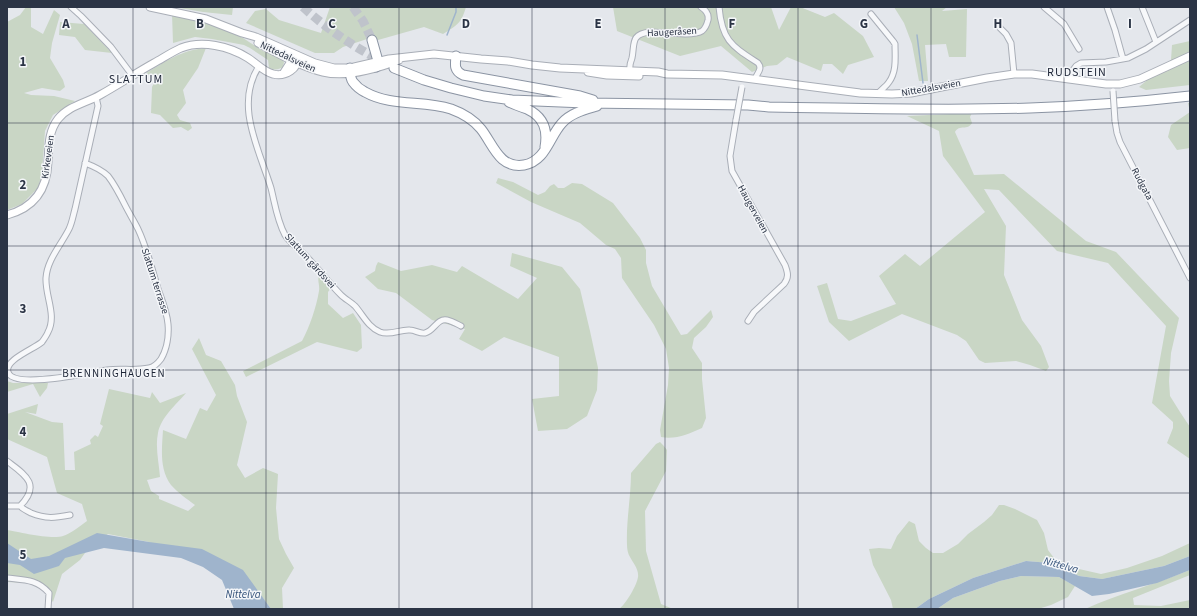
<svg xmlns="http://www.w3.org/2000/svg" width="1197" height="616" font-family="'Source Sans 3',sans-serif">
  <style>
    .green { fill: #c9d6c5 }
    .water { fill: #9fb4cc }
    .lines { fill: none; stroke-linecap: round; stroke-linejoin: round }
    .stream { stroke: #9fb4cc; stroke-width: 1.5 }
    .trunk-tunnel { stroke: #bfc3cb; stroke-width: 9; stroke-dasharray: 9 4.5; stroke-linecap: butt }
    .minor-casing { stroke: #a9aeb7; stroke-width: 7 }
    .secondary-casing { stroke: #a9aeb7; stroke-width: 9 }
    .trunk-casing { stroke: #8b94a3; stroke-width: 11 }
    .minor { stroke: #f7f8fa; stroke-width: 5 }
    .secondary { stroke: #fff; stroke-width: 7 }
    .trunk { stroke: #fff; stroke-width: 9 }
    .minor-bridge-casing { stroke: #a9aeb7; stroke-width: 7; stroke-linecap: butt }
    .minor-bridge { stroke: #f7f8fa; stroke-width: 5 }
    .grid { fill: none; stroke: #2b3445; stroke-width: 1; stroke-opacity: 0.55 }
    .labels { text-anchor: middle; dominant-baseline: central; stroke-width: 3; stroke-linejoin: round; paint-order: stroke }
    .street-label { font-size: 10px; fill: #2b3445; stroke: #f4f6f9 }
    .neighbourhood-label { font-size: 11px; letter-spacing: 1px; fill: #1d2536; stroke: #f4f6f9 }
    .water-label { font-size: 11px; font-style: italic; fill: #34527a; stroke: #f4f6f9 }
    .quarter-label { font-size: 12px; letter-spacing: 1px; fill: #1d2536; stroke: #f4f6f9 }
    .grid-label { font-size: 13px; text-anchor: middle; font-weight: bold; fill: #2b3445; stroke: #f4f6f9; stroke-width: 3; stroke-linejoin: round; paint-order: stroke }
  </style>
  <rect width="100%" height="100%" fill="#e4e7ec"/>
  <!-- green -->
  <path class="green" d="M26 7H31V27L43 34 54 10 60 15 52 43 50 58 63 80 65 87 60 91 42 88 24 93 31 95 54 96 75 101 53 115 45 131 42 173 38 188 22 204 7 210V22L20 15Z
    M174 7H233L232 15 203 12Z
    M330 7H466C461 24 457 25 443 34L424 27 378 40 373 37 343 47 334 53H315L246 23 255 11 266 9 279 20 321 33Z
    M613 7H771L779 30 791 7H800L825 17 834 13 863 36 874 57 848 65 843 74 832 64H823L821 71 787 57 777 65 767 66 752 72 721 46 680 56 617 31Z
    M894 7H947L942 11 967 9 966 57H949L946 44 925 45 928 81H919L912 44 904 23Z
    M172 14 214 25 243 38 263 51 282 59 284 62 283 67C278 70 274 70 269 68L268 60 250 48 244 45 212 39 195 37 173 43Z
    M60 22 84 24 112 53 85 50 75 37 59 35Z
    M1190 41V85L1146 90 1139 87 1171 60 1172 45Z
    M206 48 198 68 183 90 186 103 177 115 180 120 190 123 192 128 188 131 181 127 173 128 160 115 151 113 152 87 155 81 153 77 146 73C167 61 181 50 206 48Z
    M1188 103H1190V148L1177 150 1168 137 1171 125 1190 112Z
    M972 113 970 117 972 123C968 131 959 124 955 132L974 175 1004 174 1086 241 1116 252 1179 318 1171 353 1169 381 1170 396 1180 412 1190 427V459L1167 443 1173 428V422L1152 403 1166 326 1108 263 1057 251 999 190 984 189 1006 226 1004 275 1022 320 1041 346 1049 367 1046 371 1030 365 1016 361 985 363 979 360 966 341 957 335 902 314 849 341 829 322 817 286 827 283 838 319 851 321 896 304 879 276 905 254 920 266 985 212 943 156 939 131 907 116Z
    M498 178 513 182 538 195 545 192 550 186 554 184 558 188H564L572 183 582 184 613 203 640 238 646 250V263L652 286 681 335 687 334 711 310 713 317 706 327 694 338 692 348 702 363V379L706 418 702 428C689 434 675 440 661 437L660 430 668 385 669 368 666 349 654 325 622 278 621 258 615 249 606 245 580 223 531 202 496 183Z
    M512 253 562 267 580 289 590 331 598 368 597 390 587 416 567 429 538 431 532 399 559 396V357L504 337 482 351 459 339 465 329 432 320 396 293 378 289 365 277 375 271 376 266 378 262 401 271 432 265 457 272 462 266 518 299 537 278 510 266Z
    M319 275 331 288 328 292V304L343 318 353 313 361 325 362 348 357 352 317 342 246 377 243 371 302 341C310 326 316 308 319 291 320 285 317 281 319 275Z
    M199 338 206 355 221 361 235 385 237 396 247 422 237 465 245 478 263 468 278 474 276 508 279 539 286 554 294 568 282 588 283 609H271L257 590 149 542 108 534 90 546 80 560 62 574 53 602 41 589 28 583 7 582V530C19 532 52 540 63 536 70 534 80 526 87 521L82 504 57 493 47 457 7 439V414L38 404 36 414 25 412 52 422 63 423 65 470H75L74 452 91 444 90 440 95 435 98 437 103 426 100 424 109 389 150 398 152 392 160 403 186 393C176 405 161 417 158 433 155 447 159 463 160 477L147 480 151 491 159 496V499L188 511 195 505C187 499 177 492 171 485 159 469 162 448 163 430L186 439 200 408 207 411 216 395 192 349Z
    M7 381 13 383H48L47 388 40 397 33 384 7 392Z
    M660 442 663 445 667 450 666 471 645 511 646 551 661 604 673 609H619C626 604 637 585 638 577 639 569 633 563 630 557 628 554 627 549 627 545 626 521 631 497 631 473L656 444Z
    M999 505H1004L1015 509 1037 520 1044 533 1048 550 1054 558 1079 569 1101 574 1127 568 1162 556 1190 543V556L1164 566 1102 579 1079 576 1050 563 1026 561 973 578 929 599 915 609H893L891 600 873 565 869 549 879 548 891 549 897 536 909 521 915 524 919 541 926 548 933 553H943L958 544 968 534 984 522 992 515Z
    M1190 570V575L1133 598 1134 605 1161 606 1190 600V609H1085C1119 594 1155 584 1190 570Z
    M1021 576 1059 577 1075 586 1068 597 1051 605 1038 609H937L953 598 1000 581Z"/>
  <!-- water -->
  <path class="water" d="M97 533 149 542 202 549 243 570 271 609H234L222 580 203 567 181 558 104 548 65 558 59 566 34 574 20 565 7 563V543L31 559 49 556Z
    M1190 556V570L1157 583 1109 594 1092 596 1059 577 1021 576 1000 581 953 598 937 609H915L929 599 973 578 1026 561 1050 563 1079 576 1102 579 1164 566Z"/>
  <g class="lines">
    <!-- stream -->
    <path class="stream" d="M447 35 456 12V7
      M917 35 923 83"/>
    <!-- trunk-tunnel -->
    <path class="trunk-tunnel" d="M303 7C327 29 354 47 383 62
      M353 7 363 21 372 40"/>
    <!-- minor casing -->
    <g class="minor-casing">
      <path id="minor" d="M71 7 81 16 111 47 132 75
        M719 7C722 41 732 46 758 63 763 69 757 73 755 79
        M1044 7 1064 24 1079 49
        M1107 7 1115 30 1123 59
        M1142 7 1156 42
        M871 14 893 41 895 44C895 57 897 71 889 82 886 87 881 89 878 94
        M1000 28 1006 34 1011 43 1014 74
        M259 66C234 105 259 149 271 188 275 204 277 220 285 235 289 242 298 248 304 254 317 267 328 282 341 295 345 299 351 302 355 306 363 315 368 327 380 332 391 336 400 329 410 330 415 330 420 334 425 333 434 331 437 318 447 320 452 321 457 324 461 326
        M630 73C629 68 630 63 632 58 635 44 630 34 650 32 662 32 693 37 702 31 706 28 707 24 708 20 709 14 706 10 701 7
        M1069 79 1073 70 1076 66 1081 63 1106 62 1128 58 1146 49 1190 20
        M736 120 730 156 732 171 785 265C788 273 789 277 784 284L754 312 748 321
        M1115 121 1117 133 1120 142 1190 278
        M85 163C93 166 102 170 108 176 115 185 120 195 125 205 129 213 134 221 138 229 147 248 152 269 158 289 162 300 167 312 168 324 169 335 167 349 161 359 158 363 154 367 149 368 135 371 121 368 107 370 93 372 13 390 8 372 4 360 34 349 42 342 44 339 47 335 48 332 57 315 45 296 46 278 47 260 61 245 69 229 72 223 73 216 75 209L98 106 96 97
        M7 461C24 474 42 484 20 506H7
        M20 506C23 509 27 511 31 513 46 519 54 518 70 515
        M7 578C24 580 37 579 49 593L48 609"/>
    </g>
    <!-- secondary casing -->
    <g class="secondary-casing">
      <path id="secondary" d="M150 7 206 19 242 33 256 37 315 63 334 68H350L389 59 434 54 481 59 508 61 532 65 560 68 658 72 667 74 722 75 860 93 892 94 911 93 987 78 1014 74H1032L1106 84H1120L1140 79 1190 56
        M258 43C277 53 302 67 323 72 347 78 376 69 399 60
        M588 72 607 75 639 76
        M283 74 292 60 296 57
        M7 215C33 208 47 190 48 162 49 147 48 132 58 119 68 106 86 103 100 95 118 85 136 73 154 63 163 58 172 52 181 48 202 40 229 46 248 58 256 63 264 72 273 74 285 77 300 69 297 55"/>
    </g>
    <!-- trunk casing -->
    <g class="trunk-casing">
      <path id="trunk" d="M372 40 378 61 376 67
        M456 56C455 65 454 71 463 75L580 96 593 100
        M350 68C350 73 350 78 353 82 356 86 361 90 365 92 392 107 422 100 451 109 462 113 473 119 481 129 493 144 499 169 524 165 546 161 549 137 562 123 571 113 584 110 597 106
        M394 68 424 80 451 88 484 96 512 100 585 103 748 105 769 107C856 108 943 111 1030 108 1083 106 1137 102 1190 96
        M509 102C515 105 521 107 527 109 544 117 548 130 545 147"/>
    </g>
    <!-- minor -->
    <use href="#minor" class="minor"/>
    <!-- secondary -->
    <use href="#secondary" class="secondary"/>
    <!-- trunk -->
    <use href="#trunk" class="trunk"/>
    <!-- minor-bridge casing -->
    <g class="minor-bridge-casing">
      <path id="minor-bridge" d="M1113 91 1115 121
        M736 120 742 87"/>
    </g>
    <!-- minor-bridge -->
    <use href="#minor-bridge" class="minor-bridge"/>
  </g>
  <!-- grid -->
  <path class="grid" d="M133 7V609M266 7V609M399 7V609M532 7V609M665 7V609M798 7V609M931 7V609M1064 7V609M7 123H1190M7 246H1190M7 370H1190M7 493H1190"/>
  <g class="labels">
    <!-- street labels -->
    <g class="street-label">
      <text transform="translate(672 32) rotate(-3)">Haugeråsen</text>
      <text transform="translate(288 57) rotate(25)">Nittedalsveien</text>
      <text transform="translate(931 88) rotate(-10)">Nittedalsveien</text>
      <text transform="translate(48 157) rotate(-82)">Kirkeveien</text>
      <text transform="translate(1142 184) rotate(62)">Rudgata</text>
      <text transform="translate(753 209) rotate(61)">Haugerveien</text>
      <text transform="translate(310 261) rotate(48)">Slattum gårdsvei</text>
      <text transform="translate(155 281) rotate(72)">Slattum terrasse</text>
    </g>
    <!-- neighbourhood labels -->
    <g class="neighbourhood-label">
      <text x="114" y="373">BRENNINGHAUGEN</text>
    </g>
    <!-- water labels -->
    <g class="water-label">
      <text transform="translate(1061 565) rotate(15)">Nittelva</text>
      <text x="243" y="594">Nittelva</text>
    </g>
    <!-- quarter labels -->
    <g class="quarter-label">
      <text x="1077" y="72">RUDSTEIN</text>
      <text x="136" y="79">SLATTUM</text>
    </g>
  </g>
  <g class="grid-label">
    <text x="66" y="28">A</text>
    <text x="200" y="28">B</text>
    <text x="332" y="28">C</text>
    <text x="466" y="28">D</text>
    <text x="598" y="28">E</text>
    <text x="732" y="28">F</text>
    <text x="864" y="28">G</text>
    <text x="998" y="28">H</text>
    <text x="1130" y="28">I</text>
    <text x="23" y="66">1</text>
    <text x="23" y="189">2</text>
    <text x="23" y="313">3</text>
    <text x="23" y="436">4</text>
    <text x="23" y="559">5</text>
  </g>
  <!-- border -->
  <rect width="1197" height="616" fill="none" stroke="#2b3445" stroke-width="16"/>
</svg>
